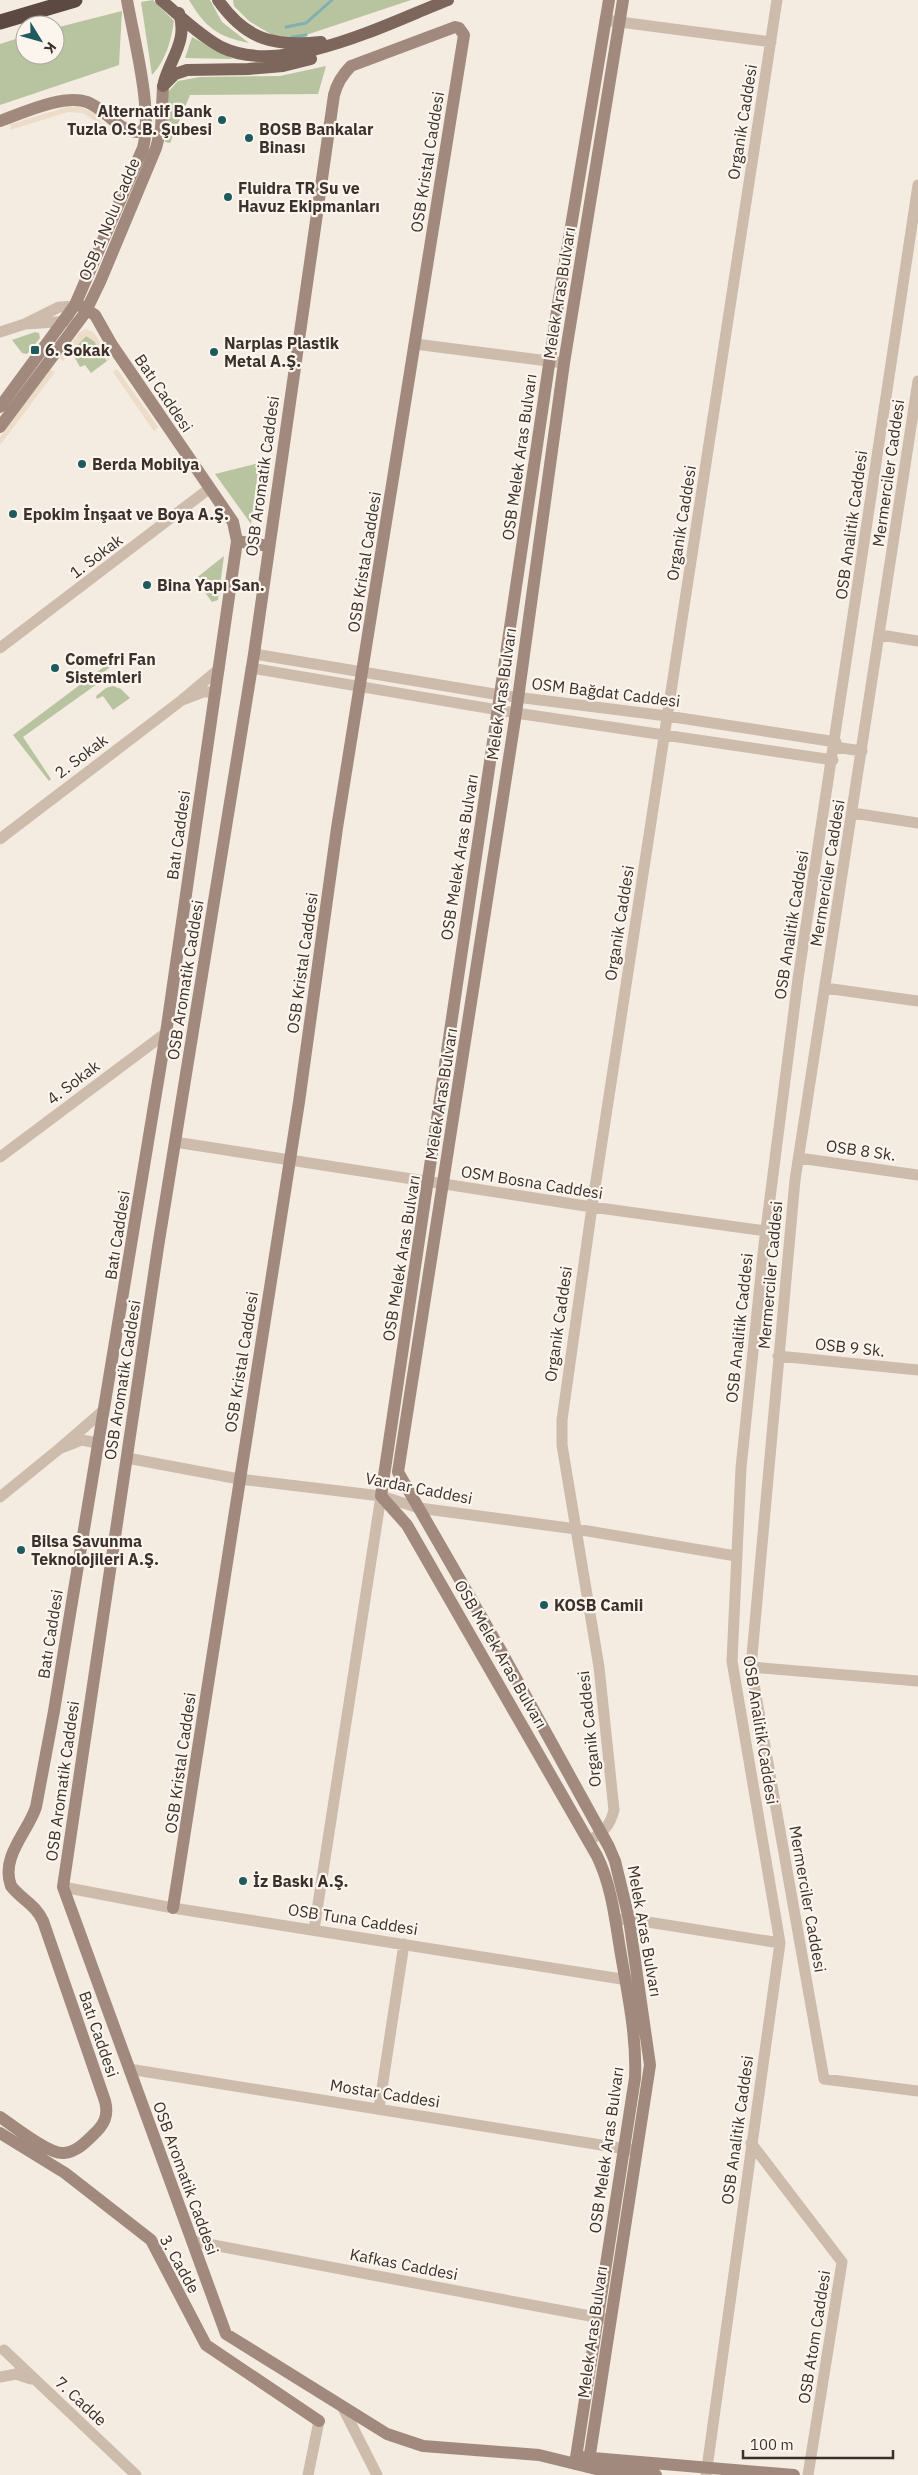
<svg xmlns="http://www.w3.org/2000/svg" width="918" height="2475" font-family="'IBM Plex Sans',sans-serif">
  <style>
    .green { fill: #b8c4a0 }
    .plaza { fill: #ecdcc8 }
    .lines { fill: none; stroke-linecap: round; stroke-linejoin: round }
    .stream { stroke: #7fb0b2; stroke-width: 3 }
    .street { stroke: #cdbbac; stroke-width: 11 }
    .secondary { stroke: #a18a7d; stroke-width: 12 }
    .primary { stroke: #7d675c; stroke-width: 12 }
    .highway { stroke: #5c4a42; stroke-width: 15 }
    .poi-dot { fill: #1f5a5e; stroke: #fbf5ee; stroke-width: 2 }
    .labels { text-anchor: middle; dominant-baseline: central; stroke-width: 4.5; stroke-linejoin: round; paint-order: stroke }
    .poi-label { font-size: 16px; font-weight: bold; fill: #3b302b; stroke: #fbf5ee; text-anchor: start }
    .street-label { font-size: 16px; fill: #3b302b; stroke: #fbf5ee }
  </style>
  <rect width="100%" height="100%" fill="#f4ebe1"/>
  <!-- green -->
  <path class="green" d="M153 0 174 21C171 41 166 60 152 75L141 2Z
    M189 0H210L222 22 249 43C218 37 205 27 189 0Z
    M233 0H411L297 38 274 36 249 21 234 6Z
    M122 11 119 65 0 105V44L25 36V55H55V28Z
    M192 37 233 59 185 58Z
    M326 66 318 94 190 95 170 143 165 142 168 92 178 81 200 77 280 76Z
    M35 332 39 333 40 338 27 354 22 353 12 340Z
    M86 336 94 341 107 361 91 373 85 365 80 367 71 351Z
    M259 463 251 524 215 474Z
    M224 556 218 600 212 602 195 579Z
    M117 657 120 660 101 674 104 679 23 737 51 779 49 781 13 735Z
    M113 686 121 689 130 698 113 710 103 696 97 699 96 696 106 688Z"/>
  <!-- plaza -->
  <path class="plaza" d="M67 107H79L90 111 99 117 103 126 83 113 68 112 10 130 11 124Z
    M86 329 94 333 111 358 107 361 94 341 86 336 63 361 60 358 79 333Z
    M117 369 158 427 154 431 113 372Z
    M50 370 55 372 0 445V437Z"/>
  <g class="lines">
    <!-- stream -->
    <path class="stream" d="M286 27 306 23 332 0
      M292 37 306 35"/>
    <!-- street -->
    <path class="street" d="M605 20 771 42
      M71 321 25 324 59 307 81 306
      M0 332 25 324
      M415 344 564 363
      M918 381 795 1180 751 1667 824 2079 918 2091
      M881 635 918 641
      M0 648 210 488
      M254 654 500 695 667 716 836 742
      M251 668 516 713 833 760
      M216 692H203L182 700 219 669
      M835 747 862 751
      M853 813 918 823
      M0 839 182 700
      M825 988 918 1001
      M175 1142 592 1207 766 1231
      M0 1157 166 1033
      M799 1158 918 1175
      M778 1356 918 1370
      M97 1443 82 1440 59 1449 103 1411
      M127 1458 239 1479 381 1496 419 1508 576 1529 736 1556
      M0 1497 59 1449
      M751 1667 918 1681
      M588 1841C603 1833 610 1826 614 1810L599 1667 562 1445V1420L592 1207 777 0
      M63 1887 173 1908 634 1981
      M615 1920 629 1919 780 1943
      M314 1930 381 1496
      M129 2069 632 2150
      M379 2108 404 1944
      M751 2143 842 2262 808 2475
      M192 2241 606 2319
      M4 2350 136 2475
      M0 2377 16 2374 31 2379
      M343 2408 377 2475
      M308 2475 319 2421
      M706 2475 780 1943 732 1661 741 1468 764 1245 798 979 918 185"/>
    <!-- secondary -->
    <path class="secondary" d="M0 121C23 113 63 94 87 102 106 109 119 133 140 132L145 128
      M0 407 75 305 143 148C153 110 134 40 127 0
      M0 427 85 313 100 282 156 148 161 129 163 86
      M237 541 268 546
      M173 1908 299 1102 337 828 464 35 459 28 455 27 351 66C342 75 337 83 334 95L254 654 158 1247 63 1887 226 2334 387 2434 423 2446 539 2455 596 2469 656 2475
      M0 2117C14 2126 49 2155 64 2153 76 2152 85 2143 93 2135 104 2125 109 2116 105 2101L43 1921C36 1905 21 1899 11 1886 0 1857 28 1832 36 1807L54 1711 166 1033 237 541 233 522 112 345 95 315 81 306
      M0 2133 65 2173 151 2240 206 2345 319 2421
      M581 2457 794 2475
      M575 2464 635 2078C637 2035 627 1991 620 1949 615 1918 611 1884 597 1856L407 1525 381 1496 558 304 609 0
      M588 2467 650 2065 629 1919 615 1861 609 1847 501 1651 398 1472 516 713 564 363 623 0"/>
    <!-- primary -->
    <path class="primary" d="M161 0C180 16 199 35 221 47 284 78 388 23 448 0
      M218 0C246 40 274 47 321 42
      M164 82C171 57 188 41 179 13
      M163 86 175 74 187 70 248 69 283 66 311 59"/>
    <!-- highway -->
    <path class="highway" d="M0 22 75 0"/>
  </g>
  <!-- markers -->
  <g class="poi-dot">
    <circle cx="222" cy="120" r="5"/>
    <circle cx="249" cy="138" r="5"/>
    <circle cx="228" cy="197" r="5"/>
    <rect x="30" y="345" width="10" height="10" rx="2.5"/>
    <circle cx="214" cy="352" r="5"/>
    <circle cx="82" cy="464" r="5"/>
    <circle cx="13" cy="514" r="5"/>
    <circle cx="147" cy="585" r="5"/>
    <circle cx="55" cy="668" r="5"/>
    <circle cx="21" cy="1550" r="5"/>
    <circle cx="544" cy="1605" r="5"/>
    <circle cx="243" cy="1881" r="5"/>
  </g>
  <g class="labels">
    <!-- poi labels -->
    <g class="poi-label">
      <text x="212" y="111" text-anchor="end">Alternatif Bank<tspan x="212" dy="18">Tuzla O.S.B. Şubesi</tspan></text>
      <text x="259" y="129">BOSB Bankalar<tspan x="259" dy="18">Binası</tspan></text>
      <text x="238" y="188">Fluidra TR Su ve<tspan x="238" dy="18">Havuz Ekipmanları</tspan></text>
      <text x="224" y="343">Narplas Plastik<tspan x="224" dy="18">Metal A.Ş.</tspan></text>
      <text x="45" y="350">6. Sokak</text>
      <text x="92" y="464">Berda Mobilya</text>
      <text x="23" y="514">Epokim İnşaat ve Boya A.Ş.</text>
      <text x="157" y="585">Bina Yapı San.</text>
      <text x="65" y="659">Comefri Fan<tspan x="65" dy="18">Sistemleri</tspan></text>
      <text x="31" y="1541">Bilsa Savunma<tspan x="31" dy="18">Teknolojileri A.Ş.</tspan></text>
      <text x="554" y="1605">KOSB Camii</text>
      <text x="253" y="1881">İz Baskı A.Ş.</text>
    </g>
    <!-- street labels -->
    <g class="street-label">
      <text transform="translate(742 122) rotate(-81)">Organik Caddesi</text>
      <text transform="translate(427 162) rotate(-81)">OSB Kristal Caddesi</text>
      <text transform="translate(109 219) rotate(-67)">OSB 1 Nolu Cadde</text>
      <text transform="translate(559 293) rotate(-81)">Melek Aras Bulvarı</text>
      <text transform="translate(164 393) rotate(56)">Batı Caddesi</text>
      <text transform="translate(519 457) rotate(-82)">OSB Melek Aras Bulvarı</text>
      <text transform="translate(888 473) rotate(-82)">Mermerciler Caddesi</text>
      <text transform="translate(262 476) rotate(-82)">OSB Aromatik Caddesi</text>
      <text transform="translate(681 523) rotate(-81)">Organik Caddesi</text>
      <text transform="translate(851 525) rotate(-82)">OSB Analitik Caddesi</text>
      <text transform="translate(96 556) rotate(-37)">1. Sokak</text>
      <text transform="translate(364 562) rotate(-81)">OSB Kristal Caddesi</text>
      <text transform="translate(606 692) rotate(7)">OSM Bağdat Caddesi</text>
      <text transform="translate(501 694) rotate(-82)">Melek Aras Bulvarı</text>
      <text transform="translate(81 756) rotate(-37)">2. Sokak</text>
      <text transform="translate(178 835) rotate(-82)">Batı Caddesi</text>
      <text transform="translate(459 857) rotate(-81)">OSB Melek Aras Bulvarı</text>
      <text transform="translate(827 873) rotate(-81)">Mermerciler Caddesi</text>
      <text transform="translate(619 923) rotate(-81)">Organik Caddesi</text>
      <text transform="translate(791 925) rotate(-81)">OSB Analitik Caddesi</text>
      <text transform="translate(302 963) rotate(-82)">OSB Kristal Caddesi</text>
      <text transform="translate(185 980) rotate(-81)">OSB Aromatik Caddesi</text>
      <text transform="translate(73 1082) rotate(-37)">4. Sokak</text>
      <text transform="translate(441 1094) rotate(-81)">Melek Aras Bulvarı</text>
      <text transform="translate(861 1150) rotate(8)">OSB 8 Sk.</text>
      <text transform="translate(532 1182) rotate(9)">OSM Bosna Caddesi</text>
      <text transform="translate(117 1235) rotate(-81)">Batı Caddesi</text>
      <text transform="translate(401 1258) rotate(-81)">OSB Melek Aras Bulvarı</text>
      <text transform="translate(770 1275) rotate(-85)">Mermerciler Caddesi</text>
      <text transform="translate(558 1324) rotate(-82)">Organik Caddesi</text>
      <text transform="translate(739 1328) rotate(-84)">OSB Analitik Caddesi</text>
      <text transform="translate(850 1347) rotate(6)">OSB 9 Sk.</text>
      <text transform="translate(241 1362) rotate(-81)">OSB Kristal Caddesi</text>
      <text transform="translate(122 1380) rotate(-81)">OSB Aromatik Caddesi</text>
      <text transform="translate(419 1488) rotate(11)">Vardar Caddesi</text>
      <text transform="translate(50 1634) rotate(-81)">Batı Caddesi</text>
      <text transform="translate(501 1654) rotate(60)">OSB Melek Aras Bulvarı</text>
      <text transform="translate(589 1729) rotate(-96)">Organik Caddesi</text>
      <text transform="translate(761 1730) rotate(81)">OSB Analitik Caddesi</text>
      <text transform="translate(180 1763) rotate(-82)">OSB Kristal Caddesi</text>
      <text transform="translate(62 1781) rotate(-82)">OSB Aromatik Caddesi</text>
      <text transform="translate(808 1899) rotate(80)">Mermerciler Caddesi</text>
      <text transform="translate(353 1919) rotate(9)">OSB Tuna Caddesi</text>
      <text transform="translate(645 1931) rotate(80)">Melek Aras Bulvarı</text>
      <text transform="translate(99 2034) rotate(71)">Batı Caddesi</text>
      <text transform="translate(385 2093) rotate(9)">Mostar Caddesi</text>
      <text transform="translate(737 2130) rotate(-82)">OSB Analitik Caddesi</text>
      <text transform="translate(606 2150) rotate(-82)">OSB Melek Aras Bulvarı</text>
      <text transform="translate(186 2178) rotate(70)">OSB Aromatik Caddesi</text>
      <text transform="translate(180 2264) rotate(61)">3. Cadde</text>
      <text transform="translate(404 2264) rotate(11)">Kafkas Caddesi</text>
      <text transform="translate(592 2332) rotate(-82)">Melek Aras Bulvarı</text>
      <text transform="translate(814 2337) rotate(-81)">OSB Atom Caddesi</text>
      <text transform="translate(81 2401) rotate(43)">7. Cadde</text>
    </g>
  </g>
  <!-- north arrow -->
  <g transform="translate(40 40) rotate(127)"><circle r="24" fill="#fbf5ee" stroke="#aea6a0"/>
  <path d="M0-4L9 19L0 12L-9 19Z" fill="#1f5a5e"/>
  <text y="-8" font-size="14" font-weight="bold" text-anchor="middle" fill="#3b302b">K</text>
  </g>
  <!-- scale -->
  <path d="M743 2450v8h150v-8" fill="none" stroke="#3b302b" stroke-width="2.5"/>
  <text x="750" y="2450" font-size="15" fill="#3b302b" stroke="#fbf5ee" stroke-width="4" paint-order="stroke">100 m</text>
</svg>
